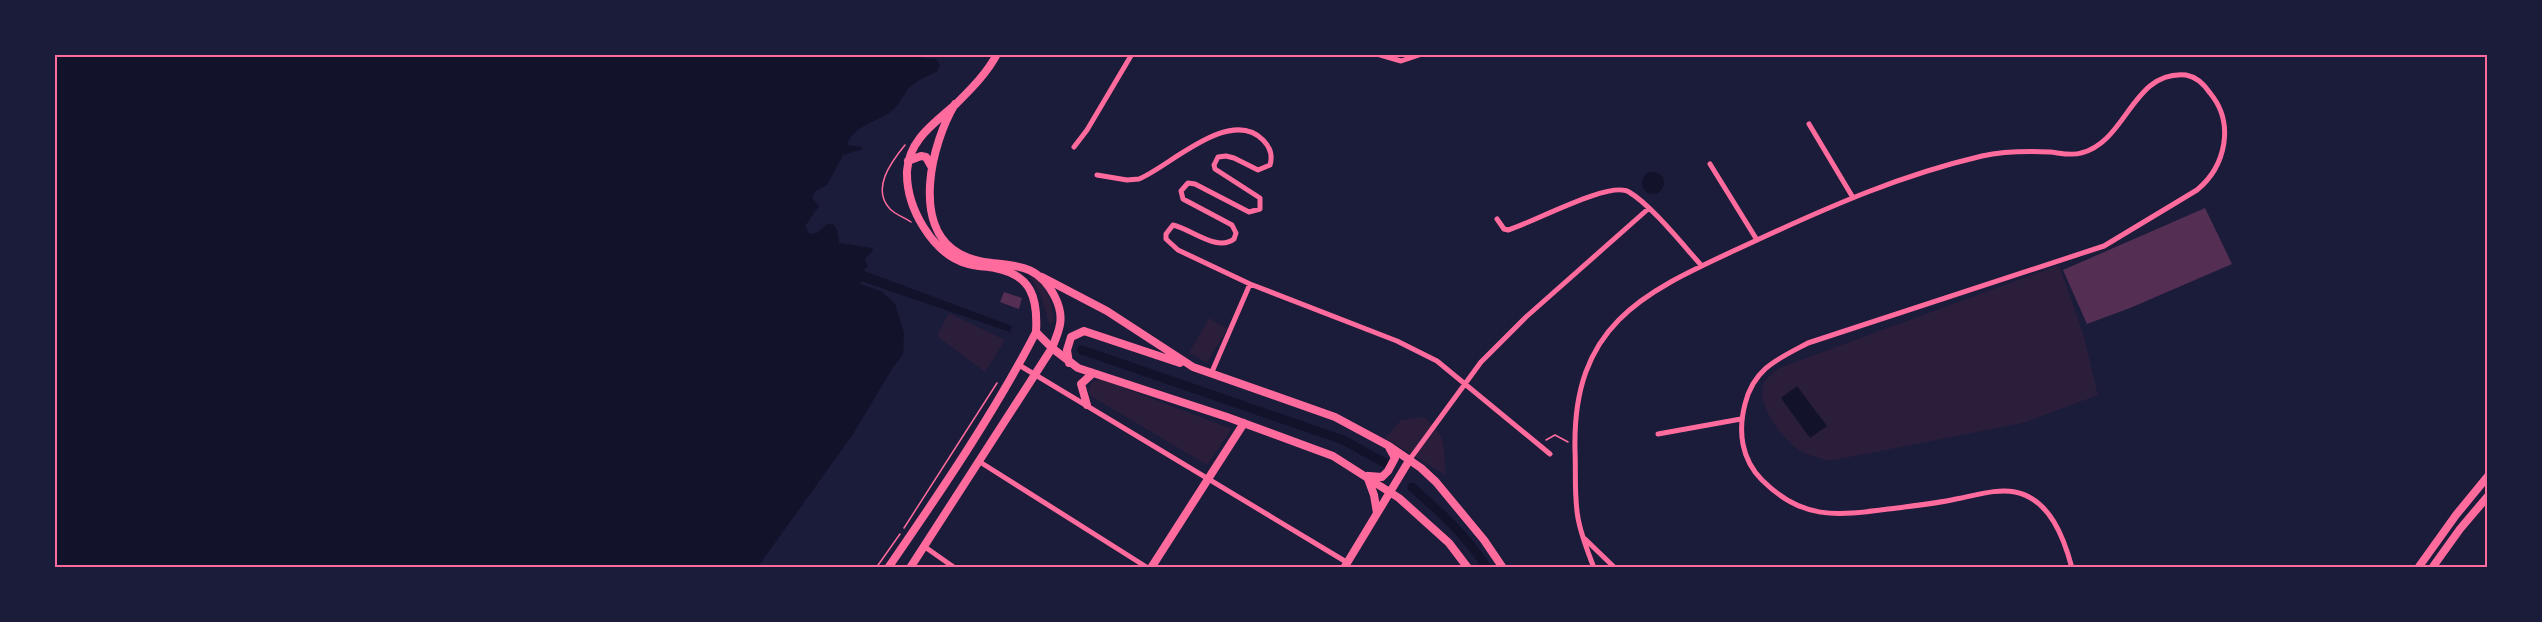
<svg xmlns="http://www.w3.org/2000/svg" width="2542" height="622" font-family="'Roboto Condensed',sans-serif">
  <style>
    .green { fill: #2a1e3b }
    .water { fill: #12122b }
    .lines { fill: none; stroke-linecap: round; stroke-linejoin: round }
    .canal { stroke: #12122b; stroke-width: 9 }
    .building { fill: #542f53 }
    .path { stroke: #ff6b9d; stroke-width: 1.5 }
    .minor { stroke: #ff6b9d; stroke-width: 5 }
    .secondary { stroke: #ff6b9d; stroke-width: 8 }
    .primary { stroke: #ff6b9d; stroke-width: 8 }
    .trunk { stroke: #ff6b9d; stroke-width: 8 }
    .neatline { fill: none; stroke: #ff6b9d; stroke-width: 2 }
  </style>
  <rect width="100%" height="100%" fill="#1b1b3a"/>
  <!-- green -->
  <path class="green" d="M2059 265 2083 333 2098 395 2023 423 1829 461C1821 458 1810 456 1802 452 1784 442 1753 403 1765 381 1768 376 1774 372 1779 368Z
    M1030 276C1048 282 1051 303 1054 320L1050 326 1041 296Z
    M949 313 1005 340 985 372 938 337V333Z
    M1209 318 1227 329 1207 363 1189 353Z
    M1100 379 1232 429 1207 465 1091 396 1088 390 1092 382Z
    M1424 417C1446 435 1445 447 1445 475L1385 438 1401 420Z"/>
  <!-- water -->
  <path class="water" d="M54 54H913L923 58 936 59 940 65 937 71C929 76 919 79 912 85 904 91 901 104 892 111 879 121 852 126 847 145L861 147 863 149 843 155 827 185 815 191 812 198 819 206 805 226 810 234 817 233 827 224H833L837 230 839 243 872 248 873 250 865 259 868 268H865L864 271 1012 326 1010 332 861 281 860 284 881 291 895 304 904 333 903 354 892 369 853 434 757 568H54Z
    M1642 183a11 11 0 1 1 22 0a11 11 0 1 1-22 0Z
    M1797 386 1827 426 1810 438 1781 398Z"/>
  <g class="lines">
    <!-- canal -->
    <path class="canal" d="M1082 350 1343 440 1385 463
      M1412 487C1440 512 1467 536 1487 568"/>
  </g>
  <!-- building -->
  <path class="building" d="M2205 208 2232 264 2130 308 2087 324 2063 270Z
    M1004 292 1022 298 1019 309 1000 302Z"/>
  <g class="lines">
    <!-- path -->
    <path class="path" d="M905 145C891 162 871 189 890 209 896 215 904 217 911 222
      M1546 440 1555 435 1568 442
      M904 528 997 383
      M876 568 900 534"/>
    <!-- minor -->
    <path class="minor" d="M1377 54 1401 61 1422 54
      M1809 124 1852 196
      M1074 147 1087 130 1132 54
      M1710 164 1757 240
      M1097 175 1127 180 1139 179C1169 167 1230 106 1263 140 1270 147 1273 155 1270 165L1258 170 1234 158 1226 156 1218 157 1214 165 1215 169 1260 198V209L1249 212 1195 184 1188 183 1181 191 1183 199 1232 225 1236 233 1234 239C1217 252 1191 229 1173 225L1166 234V239L1178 250 1250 284 1397 341 1437 361 1550 454
      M1497 219 1504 229 1508 230C1532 223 1610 180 1629 192 1651 205 1683 245 1701 265
      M1019 365 1348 563
      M1211 374 1250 284
      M1658 434 1741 419
      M1410 459 1481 362 1526 317 1648 209
      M980 462 1148 568
      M1585 539 1615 568
      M925 547 955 568
      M1594 568C1588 552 1581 535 1578 518 1574 496 1576 473 1575 450 1572 316 1653 289 1757 240 1833 205 1901 175 1982 156 2005 151 2027 151 2050 152 2060 153 2072 156 2081 153 2127 142 2132 70 2186 75 2197 77 2204 84 2210 93 2235 123 2226 166 2197 190L2104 246 1808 343C1778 359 1754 368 1745 404 1738 431 1741 459 1762 480 1802 520 1836 516 1888 509 1911 506 1934 504 1956 499 1974 496 1997 488 2015 492 2050 499 2064 538 2072 568"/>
    <!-- secondary -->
    <path class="secondary" d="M1042 277 1107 311 1193 367 1335 417 1389 446 1421 468 1436 482 1484 540 1503 568
      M1052 348 1078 368 1227 417 1333 456 1399 498 1449 543 1468 568
      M1069 363 1067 350 1071 337 1084 331 1180 363
      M1087 405 1081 384 1093 373
      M1367 476 1374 495 1377 513
      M1369 476 1382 477 1388 471 1395 458 1389 447
      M1151 568 1244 423
      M1344 568 1410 459"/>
    <!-- primary -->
    <path class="primary" d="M955 104C932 142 910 227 960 254 996 273 1032 251 1055 297 1065 317 1060 329 1052 348L1036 332C1038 299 1032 275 995 268 986 266 977 267 968 264 932 254 906 207 907 171 909 139 935 123 957 103 972 88 987 73 997 54
      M908 161 921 156 926 157 931 166"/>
    <!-- trunk -->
    <path class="trunk" d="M888 568C939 494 995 412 1036 332
      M910 568 1052 348
      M2418 568 2456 515 2488 476
      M2432 568 2460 529 2488 496"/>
  </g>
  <!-- border -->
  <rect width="2542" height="622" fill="none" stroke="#1b1b3a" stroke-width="111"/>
  <rect x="56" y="56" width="2430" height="510" class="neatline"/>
</svg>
